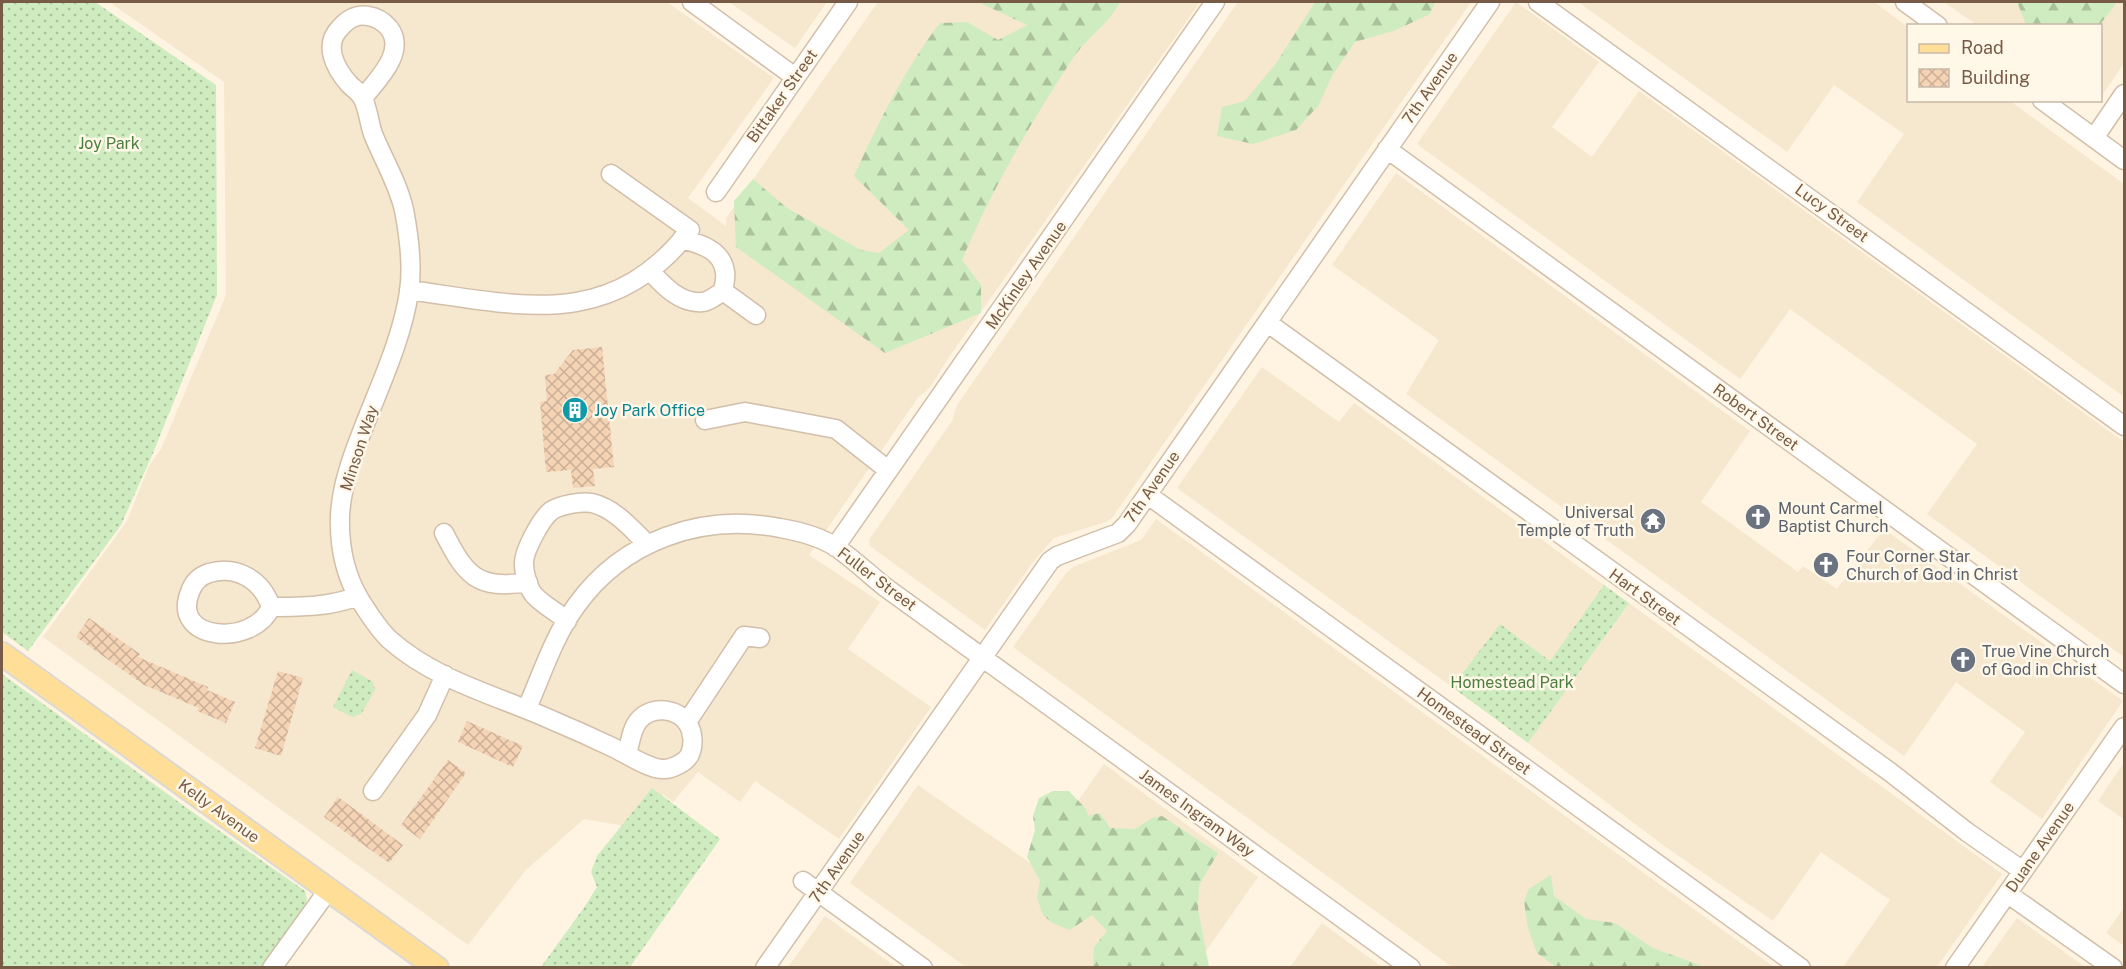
<svg xmlns="http://www.w3.org/2000/svg" width="2126" height="969" font-family="'Public Sans',sans-serif">
  <style>
    .residential { fill: #f6e7cf }
    .grass { fill: url(#grass-dots) }
    .forest { fill: url(#forest-firs) }
    .building { fill: url(#building-cross-hatch) }
    .lines { fill: none; stroke-linecap: round; stroke-linejoin: round }
    .minor-casing { stroke: #d2bfaa; stroke-width: 21 }
    .major-casing { stroke: #ded8d3; stroke-width: 26 }
    .minor { stroke: #fff; stroke-width: 18 }
    .major { stroke: #ffdf97; stroke-width: 22 }
    .labels { text-anchor: middle; dominant-baseline: central; stroke-width: 5; stroke-linejoin: round; paint-order: stroke }
    .street-label { font-size: 16px; fill: #775b46; stroke: #fff8e9 }
    .park-label { font-size: 16px; fill: #4c7e3d; stroke: #fff8e9 }
    .culture-label { font-size: 16px; fill: #0d838f; stroke: #fff8e9; text-anchor: start }
    .worship-label { font-size: 16px; fill: #5b616d; stroke: #fff8e9; text-anchor: start }
  </style>
  <defs>
    <pattern id="grass-dots" width="8" height="8" patternUnits="userSpaceOnUse" patternTransform="scale(1.5)"><rect width="8" height="8" fill="#ceecbf"/><path d="M2 2h.1M6 6h.1" fill="none" stroke="#acc29d" stroke-width="1.8" stroke-linecap="round"/></pattern>
    <pattern id="forest-firs" width="22" height="20" patternUnits="userSpaceOnUse" patternTransform="scale(1.5)"><rect width="22" height="20" fill="#ceecbf"/><path d="M5 1l3.5 6h-7zM16 11l3.5 6h-7z" fill="#acc29d"/></pattern>
    <pattern id="building-cross-hatch" width="8" height="8" patternUnits="userSpaceOnUse" patternTransform="scale(1.5)"><rect width="8" height="8" fill="#f5d4b6"/><path d="M0 0l8 8M0 8l8-8" fill="none" stroke="#cbaf96"/></pattern>
  </defs>
  <rect width="100%" height="100%" fill="#fef4e1"/>
  <!-- residential -->
  <path class="residential" d="M109 2H667L774 78 688 198 726 226V218L878 2H1200L949 357 931 386 917 399 809 555 880 602 848 649 931 707 839 839 755 781 740 802 698 772 673 802 663 794 636 828 584 819 525 871 468 945 43 637 127 521 149 466 161 449 226 295 224 82Z
    M729 2H827L795 48Z
    M1238 2H1471L1112 518 1106 522 1054 538 1033 562 985 630 870 546 869 540 952 421 957 405Z
    M1516 2 1599 62 1552 127 1592 157 1639 91 2124 442V657L1927 514 1977 444 1790 309 1740 379 1417 144Z
    M1578 2H1874L1908 27V100L2010 101 2124 184V397L1857 202 1904 134 1834 85 1787 152Z
    M1944 2H2124V63L2101 97 2100 26 1977 25Z
    M1396 173 1750 431 1701 502 1798 572 1803 566 1837 589 1884 529 2123 701 2042 819 1990 782 2025 732 1956 682 1904 756 1406 394 1439 340 1332 265Z
    M1262 367 1339 422 1354 403 1604 585 1550 661 1500 625 1452 687 1177 488Z
    M1156 519 1648 876 1774 967H1452L1013 647 1066 573 1073 567 1141 540Z
    M1629 603 2002 874 1937 967H1843L1890 900 1821 852 1773 921 1663 845 1528 743Z
    M2124 762V819L2098 801Z
    M1104 764 1258 877 1194 968 966 967 850 883 918 785 1033 865Z
    M2124 908V946L2106 933Z
    M825 916 896 967H788Z
    M2017 918 2085 967H1982Z
    M1322 923 1382 967H1290Z"/>
  <!-- grass -->
  <path class="grass" d="M2 2H95L216 85 217 295 153 453 121 525 28 651 2 632Z
    M1604 585 1629 603 1528 743 1452 687 1500 624 1550 661Z
    M352 670 373 682 375 690 361 714 352 717 333 707Z
    M2 674 184 806 305 891 307 900 298 920 263 967H2Z
    M652 788 720 839 630 967H541L583 909 597 887 591 872 597 856Z"/>
  <!-- forest -->
  <path class="forest" d="M978 2H1120C1109 24 1087 37 1073 58 1031 122 992 189 962 260L981 285V313L885 353 736 247 734 201 753 179 787 208 861 250 879 253 909 230 854 176C879 122 904 70 940 23L967 22 998 40 1027 25Z
    M1315 2H1435L1430 14 1396 30 1355 42 1333 74 1318 106 1296 130 1253 144 1217 136 1222 107 1245 101 1277 62Z
    M2017 2H2117L2099 26 2028 25 2026 24Z
    M1053 791H1069L1086 809 1088 816 1100 813 1110 828 1135 829 1152 818 1162 816 1218 853 1199 885 1198 909 1209 967H1093L1094 947 1107 931 1092 915 1070 930 1052 923 1043 915 1037 898 1040 881 1027 857 1035 830 1033 816 1039 798Z
    M1551 875 1554 896 1586 919 1615 923 1653 948 1705 967H1556L1537 953 1528 928 1524 901 1529 889Z"/>
  <!-- building -->
  <path class="building" d="M602 347 614 467 593 469 595 486 573 488 571 470 546 472 540 402 547 401 545 375 554 374 573 350Z
    M89 618 140 654 138 657 208 687 207 690 235 702 226 723 197 711 199 708 144 685 76 637Z
    M278 671 303 678 281 756 255 748Z
    M467 721 523 746 513 767 458 742Z
    M448 760 466 773 420 839 401 825Z
    M338 797 403 845 389 863 324 817Z"/>
  <g class="lines">
    <!-- minor casing -->
    <g class="minor-casing">
      <path id="minor" d="M692 2 795 77
        M1538 2 2124 426
        M1905 2 1938 26
        M363 98C377 80 407 52 389 28 383 21 376 17 368 16 356 14 348 19 340 28 323 45 335 68 349 84 353 88 359 92 362 97 368 107 369 123 373 134 383 159 398 183 404 210 409 236 413 265 409 292 402 339 380 385 363 429 352 457 342 484 340 515 339 544 345 575 360 600 369 614 378 629 390 640 436 681 499 696 554 721 573 729 593 738 612 747 625 753 650 770 664 769 672 769 687 762 690 754 694 745 693 732 688 724 678 708 652 705 639 720 631 729 630 744 627 755
        M2042 100 2124 160
        M2094 138 2124 94
        M1387 149 2124 684
        M716 192 848 2
        M650 271C663 285 680 304 702 302 708 302 717 295 723 291 724 286 726 278 725 272 722 250 701 244 682 239
        M409 290C520 305 610 332 690 230L611 174
        M723 291 756 315
        M1268 323 1890 772 1967 832 2023 871
        M705 420 745 412 836 429 888 470
        M1148 495 1801 968
        M444 533C466 576 477 590 528 582
        M835 547 1215 2
        M271 607C254 647 170 642 190 592 193 583 200 576 209 573 237 565 262 580 271 607 301 607 330 607 358 596
        M567 621C557 612 543 605 534 595 528 588 524 573 524 564 523 552 541 519 551 511 560 505 581 501 592 503 614 508 631 528 647 544
        M527 708C542 674 554 636 576 606 623 540 702 513 780 528 798 531 820 537 836 547 853 559 869 574 885 587L1411 968
        M687 722 744 636 760 638
        M373 791 427 715 445 675
        M803 881 923 968
        M2008 894 2113 968
        M272 968 329 889
        M765 968 1050 561 1057 556 1118 533 1127 524 1490 2
        M1955 968 2124 727"/>
    </g>
    <!-- major casing -->
    <g class="major-casing">
      <path id="major" d="M2 654 437 968"/>
    </g>
    <!-- minor -->
    <use href="#minor" class="minor"/>
    <!-- major -->
    <use href="#major" class="major"/>
  </g>
  <!-- icons -->
  <defs>
    <g id="building-disc" transform="scale(1.35)"><circle r="9.5" fill="#0f9aa8" stroke="#fff8e9"/><path d="M-4-6H4V6H1V3H-1V6H-4ZM-2.5-4.3h1.7v1.8h-1.7ZM.8-4.3h1.7v1.8H.8ZM-2.5-1h1.7V.8h-1.7ZM.8-1h1.7V.8H.8Z" fill="#fff"/></g>
    <g id="church-disc" transform="scale(1.35)"><circle r="9.5" fill="#6b7280" stroke="#fff8e9"/><path d="M-1.2-6h2.4v3.5h3.3v2.4h-3.3V6h-2.4V-.1h-3.3v-2.4h3.3Z" fill="#fff"/></g>
    <g id="temple-disc" transform="scale(1.35)"><circle r="9.5" fill="#6b7280" stroke="#fff8e9"/><path d="M0-6L5-2H3V0L6.5 2.5H4V6H1.5V3h-3V6H-4V2.5H-6.5L-3 0V-2H-5Z" fill="#fff"/></g>
  </defs>
  <g fill-rule="evenodd">
    <use href="#building-disc" x="575" y="410"/>
    <use href="#church-disc" x="1758" y="517"/>
    <use href="#temple-disc" x="1653" y="521"/>
    <use href="#church-disc" x="1826" y="565"/>
    <use href="#church-disc" x="1963" y="660"/>
  </g>
  <g class="labels">
    <!-- street labels -->
    <g class="street-label">
      <text transform="translate(1430 88) rotate(-55)">7th Avenue</text>
      <text transform="translate(782 96) rotate(-55)">Bittaker Street</text>
      <text transform="translate(1832 213) rotate(36)">Lucy Street</text>
      <text transform="translate(1026 275) rotate(-55)">McKinley Avenue</text>
      <text transform="translate(1756 417) rotate(36)">Robert Street</text>
      <text transform="translate(359 448) rotate(-72)">Minson Way</text>
      <text transform="translate(1152 487) rotate(-55)">7th Avenue</text>
      <text transform="translate(877 579) rotate(37)">Fuller Street</text>
      <text transform="translate(1645 597) rotate(36)">Hart Street</text>
      <text transform="translate(1474 731) rotate(36)">Homestead Street</text>
      <text transform="translate(219 811) rotate(36)">Kelly Avenue</text>
      <text transform="translate(1197 813) rotate(36)">James Ingram Way</text>
      <text transform="translate(2040 847) rotate(-55)">Duane Avenue</text>
      <text transform="translate(837 867) rotate(-55)">7th Avenue</text>
    </g>
    <!-- park labels -->
    <g class="park-label">
      <text x="109" y="143">Joy Park</text>
      <text x="1512" y="682">Homestead Park</text>
    </g>
    <!-- culture labels -->
    <g class="culture-label">
      <text x="594" y="410">Joy Park Office</text>
    </g>
    <!-- worship labels -->
    <g class="worship-label">
      <text x="1778" y="508">Mount Carmel<tspan x="1778" dy="18">Baptist Church</tspan></text>
      <text x="1634" y="512" text-anchor="end">Universal<tspan x="1634" dy="18">Temple of Truth</tspan></text>
      <text x="1846" y="556">Four Corner Star<tspan x="1846" dy="18">Church of God in Christ</tspan></text>
      <text x="1982" y="651">True Vine Church<tspan x="1982" dy="18">of God in Christ</tspan></text>
    </g>
  </g>
  <!-- border -->
  <rect width="2126" height="969" fill="none" stroke="#775b46" stroke-width="6"/>
  <!-- legend -->
  <rect x="1907" y="24" width="195" height="78" fill="#fff8e9" stroke="#c9b9a8" stroke-width="1.5"/>
  <rect x="1919" y="44" width="30" height="9" fill="#ffdf97" stroke="#c9b9a8" stroke-width="1.5"/>
  <text x="1961" y="54" font-size="18" fill="#775b46">Road</text>
  <rect x="1919" y="69" width="30" height="18" fill="url(#building-cross-hatch)" stroke="#c9b9a8" stroke-width="1.5"/>
  <text x="1961" y="84" font-size="18" fill="#775b46">Building</text>
</svg>
